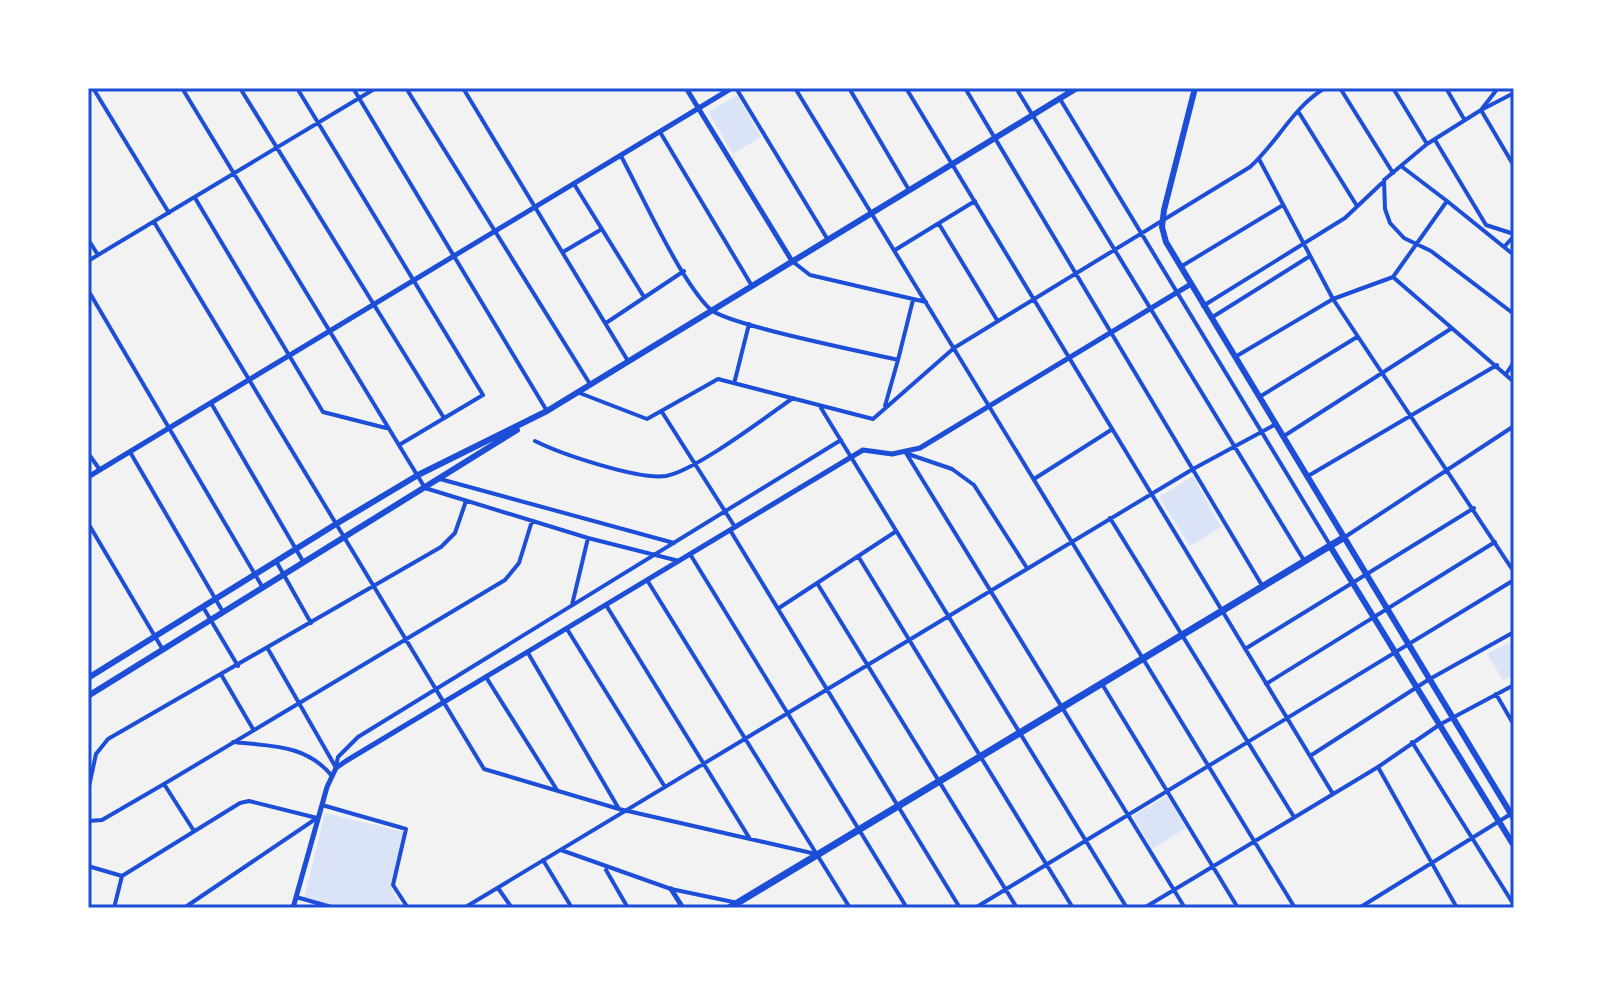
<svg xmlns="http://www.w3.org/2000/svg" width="1602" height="996" font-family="Montserrat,sans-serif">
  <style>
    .green { fill: #dbe4f7 }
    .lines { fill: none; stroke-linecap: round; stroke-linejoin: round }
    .minor { stroke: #1d4ed8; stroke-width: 4 }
    .tertiary { stroke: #1d4ed8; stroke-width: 5 }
    .secondary { stroke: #1d4ed8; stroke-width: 6 }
    .primary { stroke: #1d4ed8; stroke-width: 7 }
    .neatline { fill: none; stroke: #1d4ed8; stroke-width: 3 }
  </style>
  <rect width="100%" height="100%" fill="#f2f2f2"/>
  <!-- green -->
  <path class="green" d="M738 95 761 137 733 154 708 112Z
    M1193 476 1221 527 1190 546 1159 497Z
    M1514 640V674L1503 680 1487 654Z
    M1167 796 1186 828 1152 849 1133 816Z
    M325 813 404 832 391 888 403 908H343L304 898Z"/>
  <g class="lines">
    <!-- minor -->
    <path class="minor" d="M93 88 169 213
      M182 88 425 488 588 538 679 561
      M240 88 444 418
      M297 88 483 395 399 445
      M353 88 547 411
      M406 88 590 384
      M463 88 628 361
      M736 88 828 240
      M795 88 1295 908
      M849 88 909 190
      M906 88 1333 794
      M965 88 1263 587
      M1016 88 1305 562
      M1340 88 1393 173
      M1393 88 1427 144
      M1446 88 1464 119
      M1498 88 1481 110 1427 144 1384 180 1385 209 1390 223 1404 238 1431 251 1514 314
      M1514 93 1481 110 1514 166
      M1060 99 1330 545
      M1298 111 1357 206
      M660 132 752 286
      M1435 140 1486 225 1514 234
      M621 156C642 195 680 280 710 309 727 325 866 352 898 360L885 406
      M1259 159 1333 299 1514 572
      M1401 166 1447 201
      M574 184 644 297
      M195 198 323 412 386 428
      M154 222 484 769 619 809 816 854
      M939 224 997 320
      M1514 236 1504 247 1514 255
      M88 239 98 255
      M895 250 975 201
      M563 252 602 229
      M88 261 376 88
      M792 261 810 275 926 302
      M1182 266 1283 205
      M1393 277 1514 382
      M88 290 263 588
      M1203 306 1345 218 1382 183
      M1211 318 1310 256
      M606 323 684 271
      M1235 357 1333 299 1393 277 1447 201 1504 247
      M898 360 913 300
      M1506 374 1514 362
      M735 380 749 324
      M577 392 647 419 718 379 873 419 954 348 1250 167C1277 143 1293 107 1325 88
      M1261 396 1357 337
      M211 403 304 563
      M821 408 1127 908
      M662 412 735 527
      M1284 436 1452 328
      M535 441C561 454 638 480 666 476 695 471 766 417 793 398
      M130 452 223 612
      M88 453 100 470
      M906 453 1185 908
      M908 454 952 469 974 485 1027 568
      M1308 476 1497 365
      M440 479 674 543
      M1034 479 1111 430
      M1110 518 1294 817
      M88 523 163 650
      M730 530 960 908
      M1345 537 1514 426
      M690 554 907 908
      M858 556 1073 908
      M276 561 311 623
      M647 580 850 908
      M817 583 1017 908
      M572 605 588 538
      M606 605 750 839
      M203 607 238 666
      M779 608 895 532
      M567 629 665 787
      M268 649 335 766
      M1245 649 1474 508
      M528 653 619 809
      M222 676 253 729
      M486 677 557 790
      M1102 684 1238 908
      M1266 684 1495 542
      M1496 694 1514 725
      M233 742C270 746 306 744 332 776
      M1412 742 1514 905
      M1310 756 1428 680 1514 632
      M336 766 338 757 358 737 841 440
      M1378 767 1457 908
      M164 784 194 831
      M88 791 96 754 108 739 441 547 455 533 466 501
      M322 805 406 829 393 885 408 908
      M88 821 102 820 164 784 505 580 519 563 532 521
      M561 850 671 889 738 903
      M543 860 572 908
      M88 866 122 876
      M606 870 628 908
      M498 888 512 908
      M296 897 335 908
      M114 908 122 876 240 803 249 801 317 818
      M184 908 317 818
      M464 908 1193 469 1276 424
      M975 908 1514 580
      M1144 908 1378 767 1439 725 1514 685
      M1359 908 1514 812"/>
    <!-- tertiary -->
    <path class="tertiary" d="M686 88 792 261
      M88 477 732 88
      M671 889 683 908
      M293 908 327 787 336 768 346 761 863 450 892 454 920 448 1191 284"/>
    <!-- secondary -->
    <path class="secondary" d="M1195 88 1164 210 1162 227 1166 242 1514 819
      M1330 546 1514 846
      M88 678 336 524 418 475 547 411 1077 88
      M88 696 517 430"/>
    <!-- primary -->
    <path class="primary" d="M729 908 1343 538"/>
  </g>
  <!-- border -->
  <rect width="1602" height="996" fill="none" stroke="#ffffff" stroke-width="180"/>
  <rect x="90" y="90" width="1422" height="816" class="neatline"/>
</svg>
